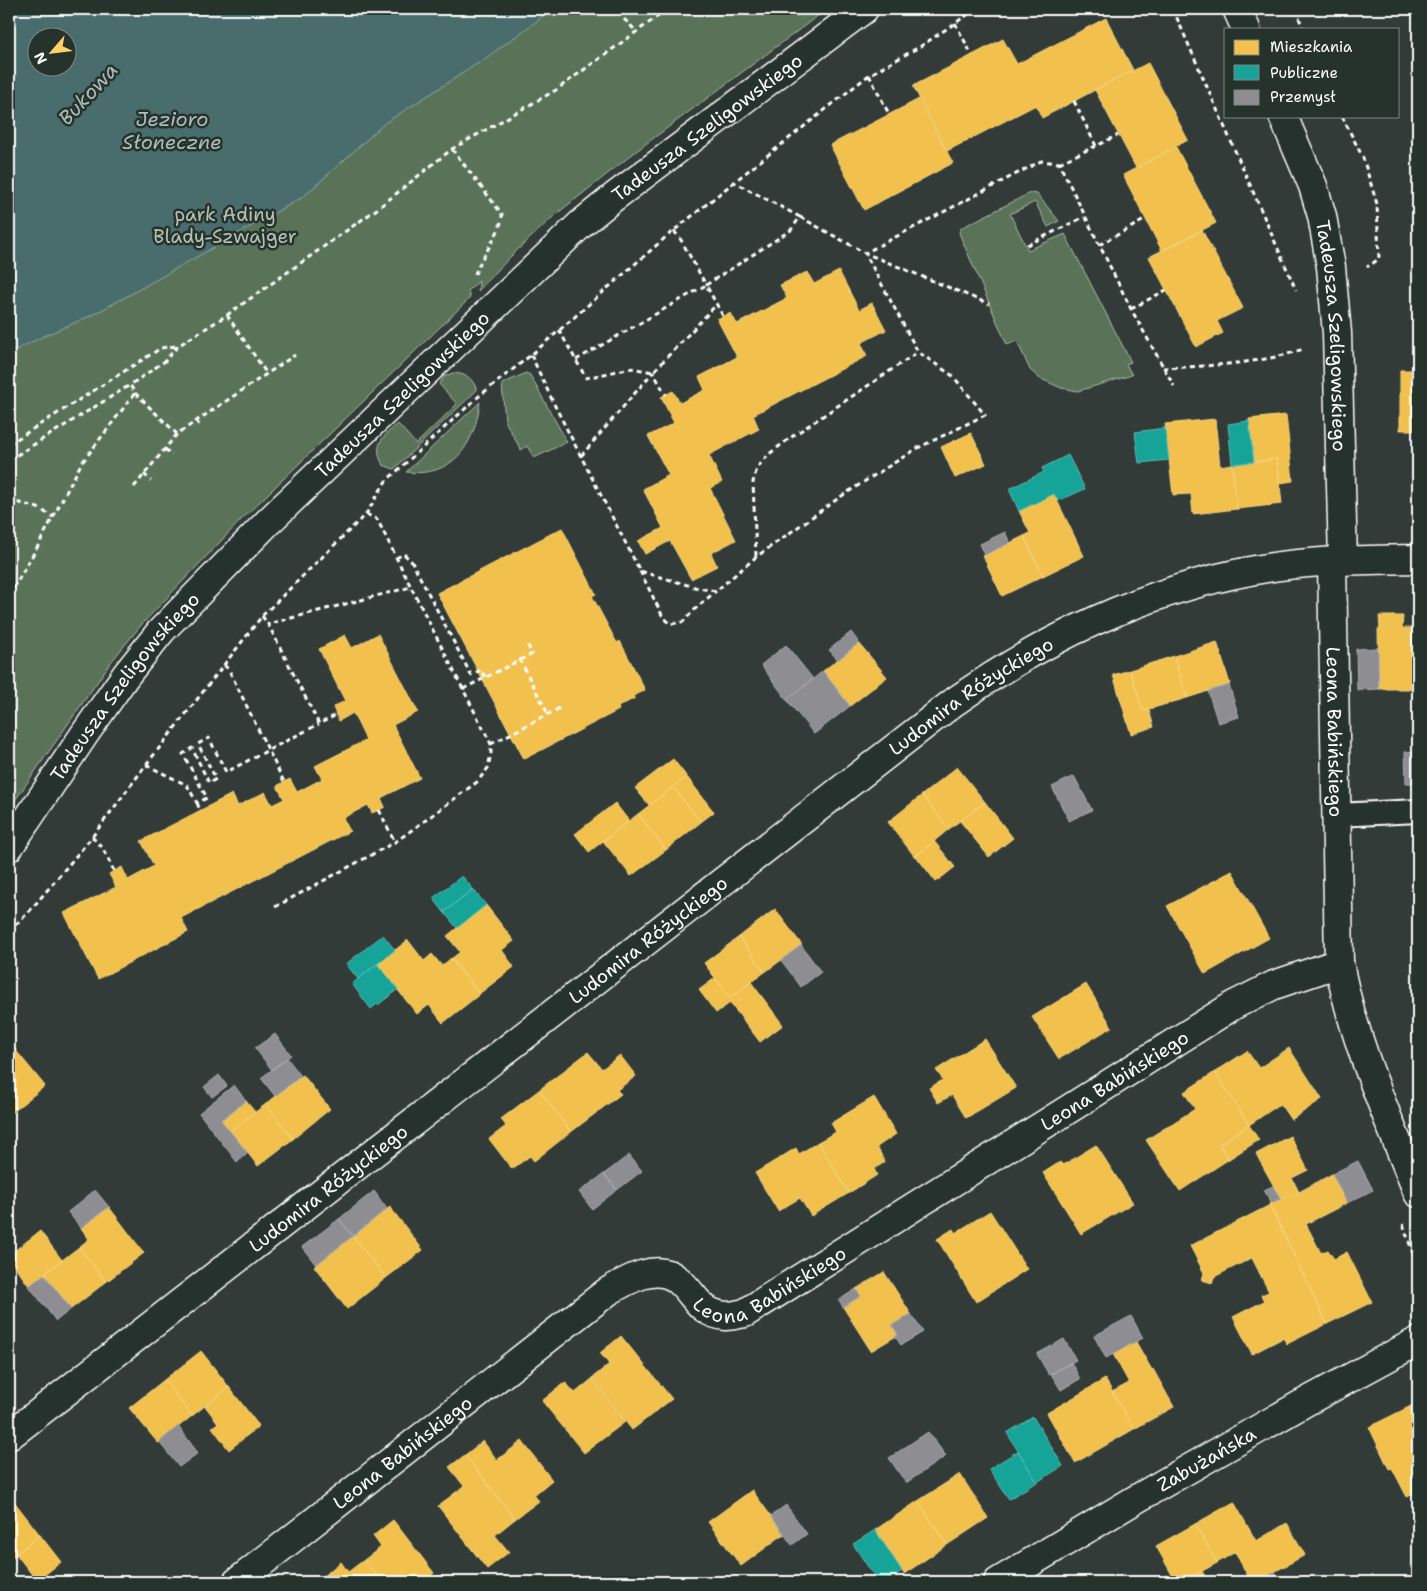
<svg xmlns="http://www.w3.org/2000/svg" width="1427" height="1591" font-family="'Shantell Sans',sans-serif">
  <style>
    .green { fill: #5a7358; stroke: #acb9ac; fill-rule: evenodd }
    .water { fill: #486d6d; stroke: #91a7a7; fill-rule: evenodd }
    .homes { fill: #f2c14e; stroke: #f6d483 }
    .public { fill: #17a398; stroke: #5dbfb7 }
    .industry { fill: #8d8d92; stroke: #afafb3 }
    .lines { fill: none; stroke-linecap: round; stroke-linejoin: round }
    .lane-casing { stroke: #fff; stroke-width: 26 }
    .street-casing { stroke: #fff; stroke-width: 31 }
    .path { stroke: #fff; stroke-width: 3; stroke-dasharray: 5 4; stroke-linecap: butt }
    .lane { stroke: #26332d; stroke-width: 22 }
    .street { stroke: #26332d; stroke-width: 28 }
    .labels { text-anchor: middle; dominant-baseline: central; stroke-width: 5; stroke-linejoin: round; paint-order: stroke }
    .street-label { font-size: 19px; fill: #fff; stroke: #26332d }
    .park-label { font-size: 19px; fill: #b5c0b4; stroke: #26332d }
    .water-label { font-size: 20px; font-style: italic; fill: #adbdbd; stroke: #26332d }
  </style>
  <rect width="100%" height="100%" fill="#323b37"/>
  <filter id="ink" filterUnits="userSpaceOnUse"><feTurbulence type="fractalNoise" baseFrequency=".02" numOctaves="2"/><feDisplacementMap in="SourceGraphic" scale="10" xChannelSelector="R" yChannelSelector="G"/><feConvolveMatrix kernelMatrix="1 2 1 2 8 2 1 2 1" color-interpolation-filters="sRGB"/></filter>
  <g filter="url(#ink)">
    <!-- green -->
    <path class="green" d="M9 9H827L639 149 577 198 555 215 512 255 478 291 479 281 468 291 470 298 241 520 142 624 111 662 9 809ZM38 38H68V68H38Z
      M1030 193 1037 194 1059 221 1048 227 1035 202 1010 214 1028 250 1065 234 1131 362 1126 364 1132 375 1078 391 1061 388 1039 378 1030 370 1017 341 1007 345 959 233 961 228Z
      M453 373C466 374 472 377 477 390L394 469 383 465C372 445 383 436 398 424L416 444 457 404 439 384 445 376Z
      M526 373 530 375 567 442 534 458 527 446 521 450 505 421 502 384Z
      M480 402C475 444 454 478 406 472Z"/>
    <!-- water -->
    <path class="water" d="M9 9H550L537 21 483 60 385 123 303 197 122 299 90 316 44 336 9 353ZM38 38H68V68H38Z"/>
    <!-- homes -->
    <path class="homes" d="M1106 18 1133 70 1042 118 1036 105 947 151 913 86 1003 39 1017 64Z
      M1148 63 1188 140 1136 168 1095 90Z
      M919 99 953 163 864 210 830 145Z
      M1176 147 1216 223 1162 251 1123 175Z
      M1202 230 1243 308 1217 321 1223 333 1196 347 1149 257Z
      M839 271 859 310 872 303 886 330 861 343 867 356 753 415 759 429 709 455 722 482 710 488 736 540 711 553 717 566 691 579 670 541 645 554 638 541 663 528 643 489 669 475 648 436 674 423 661 397 673 391 680 403 705 390 699 377 737 357 717 319 731 313 737 324 787 298 780 285 807 272 814 284Z
      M1400 370H1418V430H1400Z
      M1286 415 1293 481 1280 483 1277 459 1254 462 1249 419Z
      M1215 419 1220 466 1232 464 1237 509 1193 514 1191 494 1173 495 1165 424Z
      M971 433 986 464 955 478 941 447Z
      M1277 459 1282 504 1237 509 1232 464Z
      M1054 494 1084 556 1043 576 1024 536 1030 533 1019 511Z
      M562 528 596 594 592 596 617 643 620 641 645 690 634 696 635 698 618 707 619 710 524 759 437 593Z
      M1024 536 1043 576 1002 596 983 556Z
      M1379 616H1403L1402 628H1418V689H1379L1378 629H1380Z
      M378 634 418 712 393 725 420 778 381 798 385 807 379 810 372 813 368 805 343 818 350 831 181 918 188 932 98 979 64 913 116 887 109 874 114 871 122 867 128 880 154 866 141 841 232 794 238 806 265 792 272 805 284 799 277 786 284 782 290 779 297 792 322 779 315 766 366 740 353 713 339 721 336 715 333 707 345 701 319 649 345 635 352 648Z
      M1217 642 1230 684 1187 698 1174 656Z
      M859 643 887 677 850 706 823 671Z
      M1174 656 1187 698 1143 711 1130 670Z
      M1130 670 1143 711 1149 710 1154 727 1131 734 1113 675Z
      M673 759 687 777 649 805 635 788Z
      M957 767 985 802 949 829 922 795Z
      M687 777 714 812 701 822 673 787Z
      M673 787 701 822 666 850 638 814Z
      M922 795 949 829 915 857 888 822Z
      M985 802 1013 838 989 857 960 821Z
      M615 803 629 821 589 852 575 834Z
      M638 814 666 850 631 876 603 841Z
      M934 841 955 867 936 882 916 856Z
      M1232 871 1269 938 1205 974 1167 906Z
      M486 905 514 941 502 950 514 967 479 994 451 959 460 952 447 936Z
      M775 909 802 945 765 972 739 937Z
      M739 937 765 972 730 998 704 963Z
      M408 940 424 961 432 954 442 966 451 958 480 994 443 1023 429 1005 417 1014 377 964Z
      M715 978 730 998 751 982 783 1025 760 1042 730 1003 716 1013 699 990Z
      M1086 984 1112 1027 1059 1059 1032 1017Z
      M985 1039 1016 1088 966 1118 952 1095 938 1103 929 1088 943 1080 936 1070Z
      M9 1042 45 1086 16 1109 9 1100Z
      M1289 1048 1322 1099 1291 1120 1280 1104 1249 1125 1215 1072 1247 1051 1259 1068Z
      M588 1052 602 1069 620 1055 636 1076 617 1090 621 1094 571 1132 539 1090Z
      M1215 1072 1249 1125 1219 1144 1229 1159 1180 1191 1146 1140 1195 1109 1184 1092Z
      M303 1075 330 1109 293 1139 266 1104Z
      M539 1090 571 1132 534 1161 530 1156 512 1169 489 1139 506 1126 501 1119Z
      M874 1097 896 1134 877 1147 885 1162 874 1169 877 1175 849 1193 818 1142 836 1132 831 1123Z
      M9 1100 16 1109 9 1115Z
      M246 1101 255 1112 230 1131 221 1120Z
      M266 1104 293 1139 258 1166 230 1131Z
      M1249 1125 1259 1140 1229 1159 1219 1144Z
      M1290 1136 1308 1170 1292 1178 1299 1192 1281 1199 1256 1154Z
      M818 1142 849 1193 811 1216 800 1198 778 1211 755 1173 796 1148 799 1154Z
      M1096 1145 1133 1203 1081 1234 1043 1173 1060 1162 1063 1165Z
      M1332 1174 1347 1203 1306 1224 1321 1253 1328 1250 1334 1259 1347 1252 1372 1302 1327 1324 1269 1204 1299 1192Z
      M1270 1205 1327 1324 1287 1344 1283 1338 1252 1354 1233 1317 1264 1301 1261 1295 1269 1292 1252 1258 1214 1277 1212 1283 1202 1280 1204 1273 1190 1246Z
      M109 1207 144 1253 106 1282 79 1247 89 1239 81 1228Z
      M390 1207 423 1250 386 1278 353 1236Z
      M990 1211 1027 1269 976 1302 937 1239 953 1229 955 1233Z
      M40 1231 62 1260 29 1286 9 1258V1255Z
      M353 1236 386 1278 347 1309 314 1266Z
      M79 1247 106 1282 71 1309 44 1274Z
      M884 1272 911 1314 892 1325 898 1335 871 1351 843 1307 861 1296 856 1289Z
      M621 1336 672 1399 632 1430 592 1378 609 1364 600 1353Z
      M1136 1342 1152 1370 1153 1369 1174 1407 1134 1429 1112 1392 1129 1383 1113 1354Z
      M201 1351 229 1387 192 1416 164 1380Z
      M592 1379 625 1422 584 1453 542 1401 565 1382 575 1393Z
      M1105 1379 1134 1429 1075 1463 1047 1413Z
      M164 1380 192 1416 158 1443 129 1408Z
      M229 1387 259 1426 229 1450 212 1427 218 1423 205 1406Z
      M1418 1402V1425L1409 1407Z
      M1409 1407 1418 1425V1455L1413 1457 1418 1468V1492L1407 1497 1392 1468 1389 1469 1369 1427Z
      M483 1441 497 1460 522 1441 552 1480 534 1495 539 1501 515 1519 465 1455Z
      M465 1455 515 1519 495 1535 509 1552 487 1569 438 1506 464 1486 449 1467Z
      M960 1474 988 1518 947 1545 918 1501Z
      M752 1490 784 1534 741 1566 708 1522Z
      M13 1500 40 1535 9 1560V1503Z
      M918 1501 947 1545 904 1574 875 1530Z
      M1234 1502 1256 1541 1287 1523 1305 1555 1256 1582H1251L1235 1552 1217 1563 1195 1524Z
      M393 1520 434 1573 423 1582H382L364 1560 381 1547 373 1536Z
      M1195 1524 1217 1563 1182 1582H1176L1156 1546Z
      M40 1535 61 1562 37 1581 16 1554Z
      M364 1560 382 1582H320L318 1580 341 1562 348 1572Z
      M1202 1571 1208 1582H1182Z"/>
    <!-- public -->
    <path class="public" d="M1249 421 1254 462 1232 464 1228 424Z
      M1165 428 1169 460 1139 463 1135 432Z
      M1068 455 1085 489 1058 501 1054 494 1019 511 1009 489 1044 472 1042 468Z
      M462 876 473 889 444 912 433 898Z
      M473 889 486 905 457 928 444 912Z
      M383 935 395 950 358 979 346 964Z
      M377 964 398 989 378 1005 377 1004 371 1009 352 984Z
      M1033 1417 1063 1466 1037 1482 1007 1433Z
      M1018 1451 1037 1482 1009 1499 989 1469Z
      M875 1530 902 1571 885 1582H878L853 1544Z"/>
    <!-- industry -->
    <path class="industry" d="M1005 532 1010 543 985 555 980 544Z
      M851 632 859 643 838 660 829 650Z
      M786 645 813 679 787 700 761 665Z
      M1378 648 1379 689 1357 690 1356 649Z
      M823 671 850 706 814 734 787 700Z
      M1229 685 1239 717 1218 723 1208 691Z
      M1418 751V783H1406L1405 752Z
      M1074 776 1092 810 1069 821 1052 787Z
      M801 945 821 972 801 987 781 960Z
      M275 1034 291 1055 272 1070 255 1048Z
      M287 1058 301 1076 275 1096 261 1078Z
      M219 1075 227 1086 212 1097 204 1087Z
      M234 1085 246 1101 221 1120 248 1153 237 1162 199 1113Z
      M629 1155 642 1171 617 1190 604 1174Z
      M1358 1161 1373 1190 1347 1203 1332 1174Z
      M604 1174 617 1190 592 1209 579 1192Z
      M1273 1186 1281 1199 1271 1203 1264 1190Z
      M95 1190 109 1207 81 1228 68 1212Z
      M374 1191 387 1209 353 1236 339 1219Z
      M339 1219 353 1236 316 1265 302 1247Z
      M44 1274 71 1309 56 1321 29 1286Z
      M856 1289 861 1296 843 1307 839 1300Z
      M911 1314 923 1332 901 1345 895 1336 898 1335 892 1325Z
      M1131 1316 1143 1338 1106 1358 1094 1336Z
      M1064 1339 1076 1360 1049 1375 1037 1354Z
      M1071 1362 1080 1379 1061 1390 1051 1374Z
      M178 1426 198 1453 179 1467 159 1442Z
      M928 1432 946 1456 906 1483 889 1458Z
      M786 1505 807 1534 792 1545 771 1516Z
      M1275 1572 1280 1582H1256Z"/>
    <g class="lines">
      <!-- lane casing -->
      <g class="lane-casing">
        <path id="lane" d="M1336 815 1418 811"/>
      </g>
      <!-- street casing -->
      <g class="street-casing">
        <g id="street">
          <path d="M1237 9 1246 29"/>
          <path id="s1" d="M1283 116 1313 186 1322 216 1331 267 1337 333 1343 561"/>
          <path id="s2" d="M1332 562 1339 963C1354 1043 1388 1118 1418 1193"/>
          <path id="s3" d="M9 847 84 735 126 675 161 631 269 521 582 223 614 197 864 9"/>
          <path id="s4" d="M9 1436 954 702C1044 638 1147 590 1255 570 1309 560 1364 560 1418 559"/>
          <path id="s5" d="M237 1582 607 1292C627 1280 657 1262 678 1280 696 1295 698 1313 726 1316 732 1316 739 1314 745 1313L1234 1005 1274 985 1339 963"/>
          <path id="s6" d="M998 1582 1138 1498 1302 1404 1418 1341"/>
        </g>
      </g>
      <!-- path -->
      <path class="path" d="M1173 9 1296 290
        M1296 9 1303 29
        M624 19 637 32
        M955 23 972 55
        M869 75 889 114
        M1074 101 1096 146 1118 135
        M1342 116 1363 158 1377 204 1379 259 1367 267
        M452 149 502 214C503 231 481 256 475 274
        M1059 163 1096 146
        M800 217 865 253 989 304
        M674 231 681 240 706 285 791 230 800 217 734 182
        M1027 245 1084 217
        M1099 245 1146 219
        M1131 309 1166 290
        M227 315 267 374
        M559 330 586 378 631 368 653 372 716 305
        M531 355 555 406 640 571 698 588 716 591 756 557 840 497 916 449 985 415 953 376 918 352 865 253 1041 161 1059 163 1131 309 1174 386
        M576 360 706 285 723 316
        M1163 368C1206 366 1263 364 1303 349
        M135 393 177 434
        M196 421 201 427
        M9 444 161 348 177 346
        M165 449 172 455
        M581 456 653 372 666 395
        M9 460 130 385
        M144 474 151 481
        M134 487 177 434 295 355
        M9 500 38 508 53 517
        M366 514 377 519 411 587
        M756 556 753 482 757 468 769 454 793 436 918 352
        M396 558 404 554 412 562 471 675 481 670 486 678
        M640 571 662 615 670 624 683 622 695 609 716 591
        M9 596 39 544 81 464 135 393 130 385 165 361 178 346 227 315 377 209 452 149 556 90 668 9
        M262 616 268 624
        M520 660 532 654 526 642
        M224 665 229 670 284 782
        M463 689 520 660 548 714
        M491 744 560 708
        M146 765 187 785 197 803 207 798 183 754 192 748 209 783 216 779 198 744 209 738 226 772 319 724
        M197 803 200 810
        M379 810 395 842
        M92 837 102 847 114 871
        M275 907 395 842 423 822 477 782 488 768 491 753V744L411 587 268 624 319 724 336 715
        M9 931 28 913 92 837 146 765 262 616 366 514 386 481 478 397 531 355 666 237 734 182 869 75 921 46 976 9
        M1403 1224 1418 1268"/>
      <!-- lane -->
      <use href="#lane" class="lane"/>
      <!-- street -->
      <use href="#street" class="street"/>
    </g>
  </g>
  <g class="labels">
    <!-- street labels -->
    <g class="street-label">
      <text stroke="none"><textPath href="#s3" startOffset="1008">Tadeusza Szeligowskiego</textPath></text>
      <text stroke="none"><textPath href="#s1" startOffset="228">Tadeusza Szeligowskiego</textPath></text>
      <text stroke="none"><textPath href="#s3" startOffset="602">Tadeusza Szeligowskiego</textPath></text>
      <text stroke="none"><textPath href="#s3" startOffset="198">Tadeusza Szeligowskiego</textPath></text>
      <text stroke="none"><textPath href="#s4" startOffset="1214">Ludomira Różyckiego</textPath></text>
      <text stroke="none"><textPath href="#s2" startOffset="170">Leona Babińskiego</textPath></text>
      <text stroke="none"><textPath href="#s4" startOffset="809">Ludomira Różyckiego</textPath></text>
      <text stroke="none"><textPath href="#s5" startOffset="1065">Leona Babińskiego</textPath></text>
      <text stroke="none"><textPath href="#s4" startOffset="404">Ludomira Różyckiego</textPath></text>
      <text stroke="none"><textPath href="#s5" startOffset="660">Leona Babińskiego</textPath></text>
      <text stroke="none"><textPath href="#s5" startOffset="210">Leona Babińskiego</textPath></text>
      <text stroke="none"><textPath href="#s6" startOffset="242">Zabużańska</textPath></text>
    </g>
    <!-- park labels -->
    <g class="park-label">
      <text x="225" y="214">park Adiny<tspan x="225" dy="22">Blady-Szwajger</tspan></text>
    </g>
    <!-- water labels -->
    <g class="water-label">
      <text transform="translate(88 94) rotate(-47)">Bukowa</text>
      <text x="172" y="119">Jezioro<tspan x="172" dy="23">Słoneczne</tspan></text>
    </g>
  </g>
  <!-- margin -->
  <rect width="1427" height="1591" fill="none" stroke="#26332d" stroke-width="30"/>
  <rect x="15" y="15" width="1397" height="1561" fill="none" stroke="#fff" stroke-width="2" filter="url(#ink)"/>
  <!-- legend -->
  <rect x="1224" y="28" width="175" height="90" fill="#26332d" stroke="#7d8581"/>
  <rect x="1234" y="40" width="25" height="15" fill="#f2c14e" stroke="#7d8581"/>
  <text x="1270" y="52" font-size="15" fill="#ffffff">Mieszkania</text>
  <rect x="1234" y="65" width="25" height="15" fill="#17a398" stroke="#7d8581"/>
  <text x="1270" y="78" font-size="15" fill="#ffffff">Publiczne</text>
  <rect x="1234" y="90" width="25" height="15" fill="#8d8d92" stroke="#7d8581"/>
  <text x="1270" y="102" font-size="15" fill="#ffffff">Przemysł</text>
  <!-- north arrow -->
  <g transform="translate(52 52) rotate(242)"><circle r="24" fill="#26332d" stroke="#7d8581"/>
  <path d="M0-4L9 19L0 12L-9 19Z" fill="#ffd166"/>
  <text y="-8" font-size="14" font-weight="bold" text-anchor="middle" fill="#ffffff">N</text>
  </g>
</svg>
